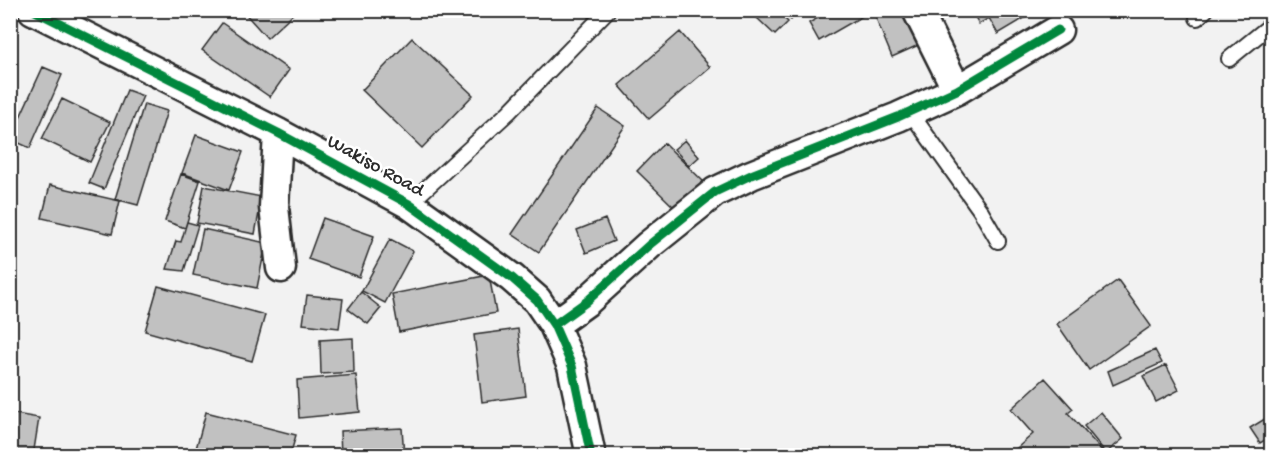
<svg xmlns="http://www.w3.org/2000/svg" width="1282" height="466" font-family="'Gochi Hand',sans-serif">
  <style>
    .building { fill: #c1c1c1; stroke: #2b2b2b; stroke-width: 1.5 }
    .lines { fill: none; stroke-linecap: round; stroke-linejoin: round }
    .service-casing { stroke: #2b2b2b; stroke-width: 18 }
    .minor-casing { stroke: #2b2b2b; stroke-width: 33 }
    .service { stroke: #fff; stroke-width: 14 }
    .minor { stroke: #fff; stroke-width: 28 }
    .cycleway-casing { stroke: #fff; stroke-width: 13 }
    .cycleway { stroke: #00873e; stroke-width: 9 }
    .labels { text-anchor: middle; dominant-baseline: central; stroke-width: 5; stroke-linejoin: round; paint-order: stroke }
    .street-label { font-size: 20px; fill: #2b2b2b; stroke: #fff }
  </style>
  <rect width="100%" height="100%" fill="#f2f2f2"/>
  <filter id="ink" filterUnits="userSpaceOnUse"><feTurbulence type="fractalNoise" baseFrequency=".0167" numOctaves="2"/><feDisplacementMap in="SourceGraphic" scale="12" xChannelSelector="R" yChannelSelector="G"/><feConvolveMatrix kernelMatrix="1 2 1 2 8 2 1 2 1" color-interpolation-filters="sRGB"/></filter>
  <g filter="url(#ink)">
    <!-- building -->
    <path class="building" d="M242 10H297L267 38Z
      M764 10H776L788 22 775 35 757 18Z
      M779 10H799L791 20Z
      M832 10H873L819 41 809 23Z
      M889 10H909L923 43 892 57 875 16Z
      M971 10H1038L998 34 989 18 979 24Z
      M222 23 289 70 270 97 202 50Z
      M680 32 710 67 649 119 619 85Z
      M412 38 473 95 422 148 362 90Z
      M43 67 62 75 30 148 10 139Z
      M127 90 143 96 104 189 89 183Z
      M62 99 110 122 90 162 42 139Z
      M144 104 167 111 138 205 115 199Z
      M598 108 625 126 539 252 512 234Z
      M196 135 243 152 229 190 182 173Z
      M685 140 699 157 689 166 674 149Z
      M664 143 705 183 678 211 637 171Z
      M181 174 200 181 185 228 165 221Z
      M50 185 120 201 112 234 42 218Z
      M204 186 262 197 255 234 197 223Z
      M323 218 374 236 359 277 308 259Z
      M605 219 614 241 586 253 577 230Z
      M187 222 198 225 184 271 167 269 176 241 181 242Z
      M203 229 266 243 257 288 193 275Z
      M390 239 413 251 385 303 362 291Z
      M489 275 496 313 399 332 392 294Z
      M1118 280 1151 326 1089 370 1057 324Z
      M158 286 265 315 252 361 145 331Z
      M361 292 381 308 368 324 348 309Z
      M307 295 343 299 339 328 303 324Z
      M518 329 526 396 482 402 474 335Z
      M353 338 354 372 321 374 320 340Z
      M1155 350 1162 363 1113 385 1108 371Z
      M1166 365 1179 390 1156 402 1143 376Z
      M356 375 360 412 299 418 297 380Z
      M1045 378 1073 409 1068 413 1105 454 1103 456H1008L1033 434 1011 409Z
      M206 412 296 435 290 456H194Z
      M1101 412 1123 439 1106 453 1084 426Z
      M10 413 39 418 33 456H10Z
      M1268 417 1272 422V436L1260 443 1250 428Z
      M402 428 404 456H341L340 431Z"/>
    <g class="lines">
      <!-- service casing -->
      <g class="service-casing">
        <path id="service" d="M1197 18 1206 10
          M1229 59 1272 24
          M910 112 980 210 998 241
          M409 204 509 112 608 10"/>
      </g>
      <!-- minor casing -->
      <g class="minor-casing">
        <path id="minor" d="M33 10 278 133 409 204 512 278 537 300 554 325 572 366 591 456
          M917 10 957 90
          M278 133 274 207 281 268
          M554 325 586 302 649 245 715 192 751 175 898 117 957 90 1058 30"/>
      </g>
      <!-- service -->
      <use href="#service" class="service"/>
      <!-- minor -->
      <use href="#minor" class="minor"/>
      <!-- cycleway casing -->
      <g class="cycleway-casing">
        <path id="cycleway" d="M33 10 278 133 409 204 512 278 537 300 554 325 572 366 591 456
          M554 325 586 302 649 245 715 192 751 175 898 117 957 90 1058 30"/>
      </g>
      <!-- cycleway -->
      <use href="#cycleway" class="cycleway"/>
    </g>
  </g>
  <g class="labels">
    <!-- street labels -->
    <g class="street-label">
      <text transform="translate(375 167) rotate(29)">Wakiso Road</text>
    </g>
  </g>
  <!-- margin -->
  <rect width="1282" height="466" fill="none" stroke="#fff" stroke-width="36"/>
  <rect x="18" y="18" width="1246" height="430" fill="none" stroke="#2b2b2b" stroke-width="2" filter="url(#ink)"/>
</svg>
